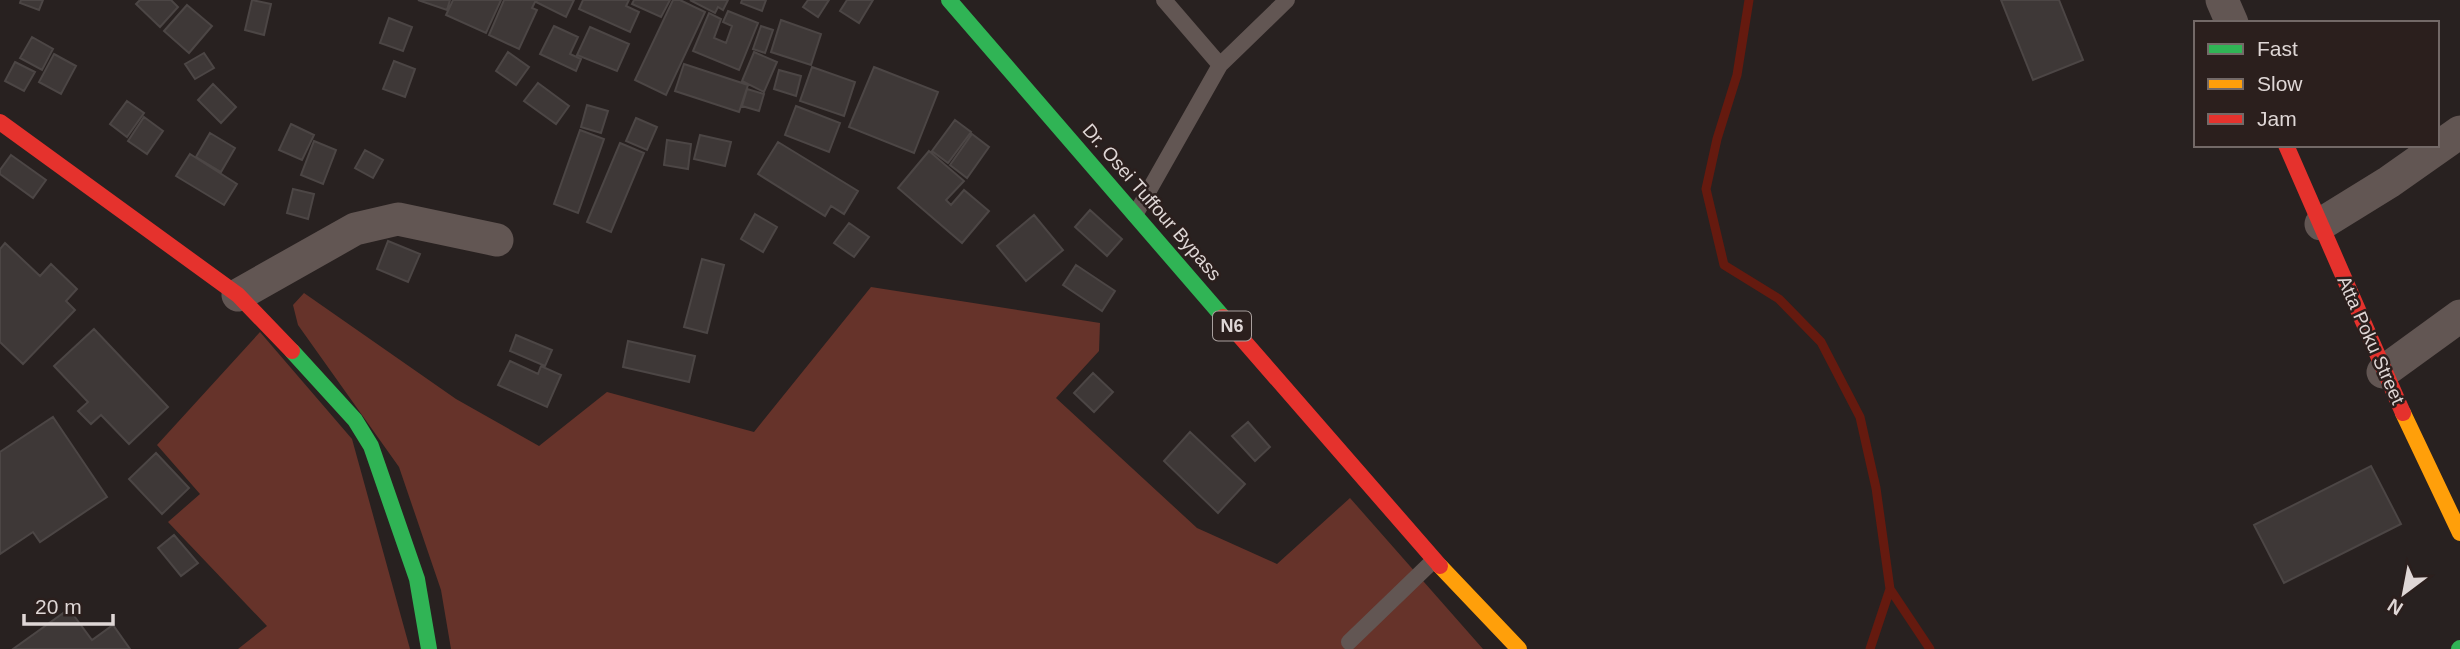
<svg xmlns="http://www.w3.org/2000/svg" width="2460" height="649" font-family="Arial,sans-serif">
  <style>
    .green { fill: #66332a }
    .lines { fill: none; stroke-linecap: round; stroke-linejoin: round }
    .stream { stroke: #651a0f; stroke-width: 9 }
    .building { fill: #3e3837; stroke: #4c4645; stroke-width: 2 }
    .lane { stroke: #625653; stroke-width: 16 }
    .street { stroke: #625653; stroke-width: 33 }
    .fast { stroke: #30b455; stroke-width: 16 }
    .slow { stroke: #ff9f0a; stroke-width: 16 }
    .jam { stroke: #e5322d; stroke-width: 16 }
    .labels { text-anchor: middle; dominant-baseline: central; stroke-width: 5; stroke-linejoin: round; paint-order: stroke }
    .shield { fill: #2b1f1d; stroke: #a9a09e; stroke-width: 2 }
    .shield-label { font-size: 18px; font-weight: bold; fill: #dfd7d6 }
    .street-label { font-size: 19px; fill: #dfd7d6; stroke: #2b1f1d }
  </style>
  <rect width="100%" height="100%" fill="#282120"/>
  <!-- green -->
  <path class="green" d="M871 287 1100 323 1099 351 1056 398 1197 528 1277 564 1350 498 1483 649H451L441 590 399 467 298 325 293 305 304 293 456 399 539 446 607 392 754 432Z
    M260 332 352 439 410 649H238L267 626 168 522 200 494 157 445Z"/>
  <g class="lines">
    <!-- stream -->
    <path class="stream" d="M1749 0 1737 75 1717 139 1706 189 1724 265 1779 299 1821 342 1860 417 1876 488 1890 589 1930 649
      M1870 649 1890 589"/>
  </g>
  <!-- building -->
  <path class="building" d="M21 0H43L39 10 20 3Z
    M140 0H171L178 7 160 27 136 4Z
    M252 0 271 4 264 35 245 30Z
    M418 0H450L447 10Z
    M453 0H501L486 33 446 15Z
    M504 0H536L532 8 537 10 519 49 489 35Z
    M537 0H574L566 17 536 2Z
    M583 0H629L626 6 639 12 630 32 579 9Z
    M634 0H670L661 17 632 4Z
    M673 0H680L705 12 666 95 635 80Z
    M690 0H728L723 10 718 7 715 13Z
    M742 0H766L762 11 741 3Z
    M808 0H829L818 17 803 7Z
    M847 0H873L859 23 840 11Z
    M2001 0H2059L2083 60 2033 80Z
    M187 5 212 26 189 53 164 31Z
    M728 11 758 23 739 70 693 51 709 13 721 19 714 38 726 43 732 26 723 22Z
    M389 18 412 27 403 51 380 43Z
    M781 20 821 34 811 65 771 52Z
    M554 26 578 37 570 54 581 59 576 71 540 54Z
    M761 26 773 30 765 53 753 49Z
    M590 27 629 44 617 71 577 55Z
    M32 37 53 49 42 70 20 58Z
    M508 52 529 67 516 85 496 71Z
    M754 52 777 62 764 92 742 81Z
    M204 53 214 68 195 79 185 64Z
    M54 54 76 66 61 94 39 82Z
    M394 61 415 69 405 97 383 89Z
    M15 62 35 72 24 91 5 81Z
    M684 64 748 85 739 112 675 91Z
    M812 67 855 82 844 116 800 101Z
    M874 67 938 92 914 153 849 127Z
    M779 70 801 76 796 96 774 89Z
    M538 83 569 106 556 124 524 101Z
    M213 84 236 107 221 123 198 100Z
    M747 89 764 94 759 111 742 106Z
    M127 101 144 113 127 137 110 124Z
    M587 105 608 111 601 133 581 127Z
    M796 106 840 123 829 152 785 135Z
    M144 117 163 131 147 154 128 141Z
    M636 118 657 127 647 150 626 141Z
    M955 120 971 132 948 163 932 151Z
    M291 124 314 135 302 160 279 150Z
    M580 130 604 139 578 213 554 204Z
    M210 133 235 148 221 172 196 157Z
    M972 134 989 147 967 178 950 165Z
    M700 135 731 142 725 166 694 159Z
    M667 140 691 144 688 169 664 165Z
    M314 141 336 150 323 184 301 175Z
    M778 142 858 191 844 214 831 206 825 216 758 174Z
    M620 143 644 153 611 232 587 222Z
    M365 150 383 160 373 178 355 168Z
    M929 151 964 181 946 200 951 205 964 190 989 211 962 243 898 188Z
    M190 154 237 184 224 205 176 176Z
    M11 155 46 180 33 198 0 174V170Z
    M293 189 314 194 308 219 287 213Z
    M1090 210 1122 239 1107 256 1075 227Z
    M755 214 777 227 763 252 741 239Z
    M1034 215 1063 250 1026 281 997 246Z
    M849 223 869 237 854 257 834 243Z
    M388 241 420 254 408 282 377 269Z
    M5 243 40 276 51 264 77 289 66 301 75 310 23 364 0 342V249Z
    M702 259 724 265 707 333 684 327Z
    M1076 265 1115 291 1102 311 1063 285Z
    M94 329 168 407 129 444 101 415 91 424 78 411 88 402 54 366Z
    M516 335 552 350 545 366 510 351Z
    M628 341 695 356 689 382 623 367Z
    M510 361 538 374 541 366 561 375 547 407 498 385Z
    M1093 373 1113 392 1094 412 1074 393Z
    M53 417 107 497 40 542 33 532 0 554V452Z
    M1248 422 1270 447 1255 461 1232 436Z
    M1190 432 1245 484 1218 513 1164 461Z
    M156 453 189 488 162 514 129 479Z
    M2371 466 2401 524 2284 583 2254 525Z
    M174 535 198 563 181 576 158 548Z
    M69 609 92 640 113 625 130 649H13Z"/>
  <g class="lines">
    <!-- lane -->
    <path class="lane" d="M1220 65 1287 0
      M1135 215 1220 65 1164 0
      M1349 642 1434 560"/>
    <!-- street -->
    <path class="street" d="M2222 0 2232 23
      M2321 224 2389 182 2460 132
      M238 295 355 229 398 219 497 240
      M2383 372 2460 316"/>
    <!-- fast -->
    <path class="fast" d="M949 0 1223 317
      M292 351 355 420 371 446 417 579 429 649
      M2459 649 2460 648"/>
    <!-- slow -->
    <path class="slow" d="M2403 413 2460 533
      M1440 566 1519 649"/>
    <!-- jam -->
    <path class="jam" d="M0 122 238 295 292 351
      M2286 145 2403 413
      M1223 317 1440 566"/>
  </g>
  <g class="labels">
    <!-- shield labels -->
    <rect class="shield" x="1213" y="311.5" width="38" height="29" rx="5"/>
    <g class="shield-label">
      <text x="1232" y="326">N6</text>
    </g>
    <!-- street labels -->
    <g class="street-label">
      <text transform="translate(1152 202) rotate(49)">Dr. Osei Tuffour Bypass</text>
      <text transform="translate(2371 340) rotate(66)">Atta Poku Street</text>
    </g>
  </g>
  <!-- legend -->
  <rect x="2194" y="21" width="245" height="126" fill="#2b1f1d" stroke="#736967" stroke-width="2"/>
  <rect x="2208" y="44" width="35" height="10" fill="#30b455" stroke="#736967" stroke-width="2"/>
  <text x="2257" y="56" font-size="21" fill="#dfd7d6">Fast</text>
  <rect x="2208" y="79" width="35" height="10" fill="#ff9f0a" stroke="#736967" stroke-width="2"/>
  <text x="2257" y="91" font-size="21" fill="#dfd7d6">Slow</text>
  <rect x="2208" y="114" width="35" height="10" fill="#e5322d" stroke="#736967" stroke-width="2"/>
  <text x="2257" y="126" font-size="21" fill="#dfd7d6">Jam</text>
  <!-- north arrow -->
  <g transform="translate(2404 593) rotate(212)" stroke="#2b1f1d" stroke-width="5" paint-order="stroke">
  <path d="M0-5L12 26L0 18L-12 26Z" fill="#dfd7d6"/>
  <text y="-10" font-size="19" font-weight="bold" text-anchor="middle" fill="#dfd7d6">N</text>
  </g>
  <!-- scale -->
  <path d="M24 614v10h89v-10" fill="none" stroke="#dfd7d6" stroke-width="3.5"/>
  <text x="35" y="614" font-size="21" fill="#dfd7d6" stroke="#2b1f1d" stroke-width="5" paint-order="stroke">20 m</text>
</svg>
